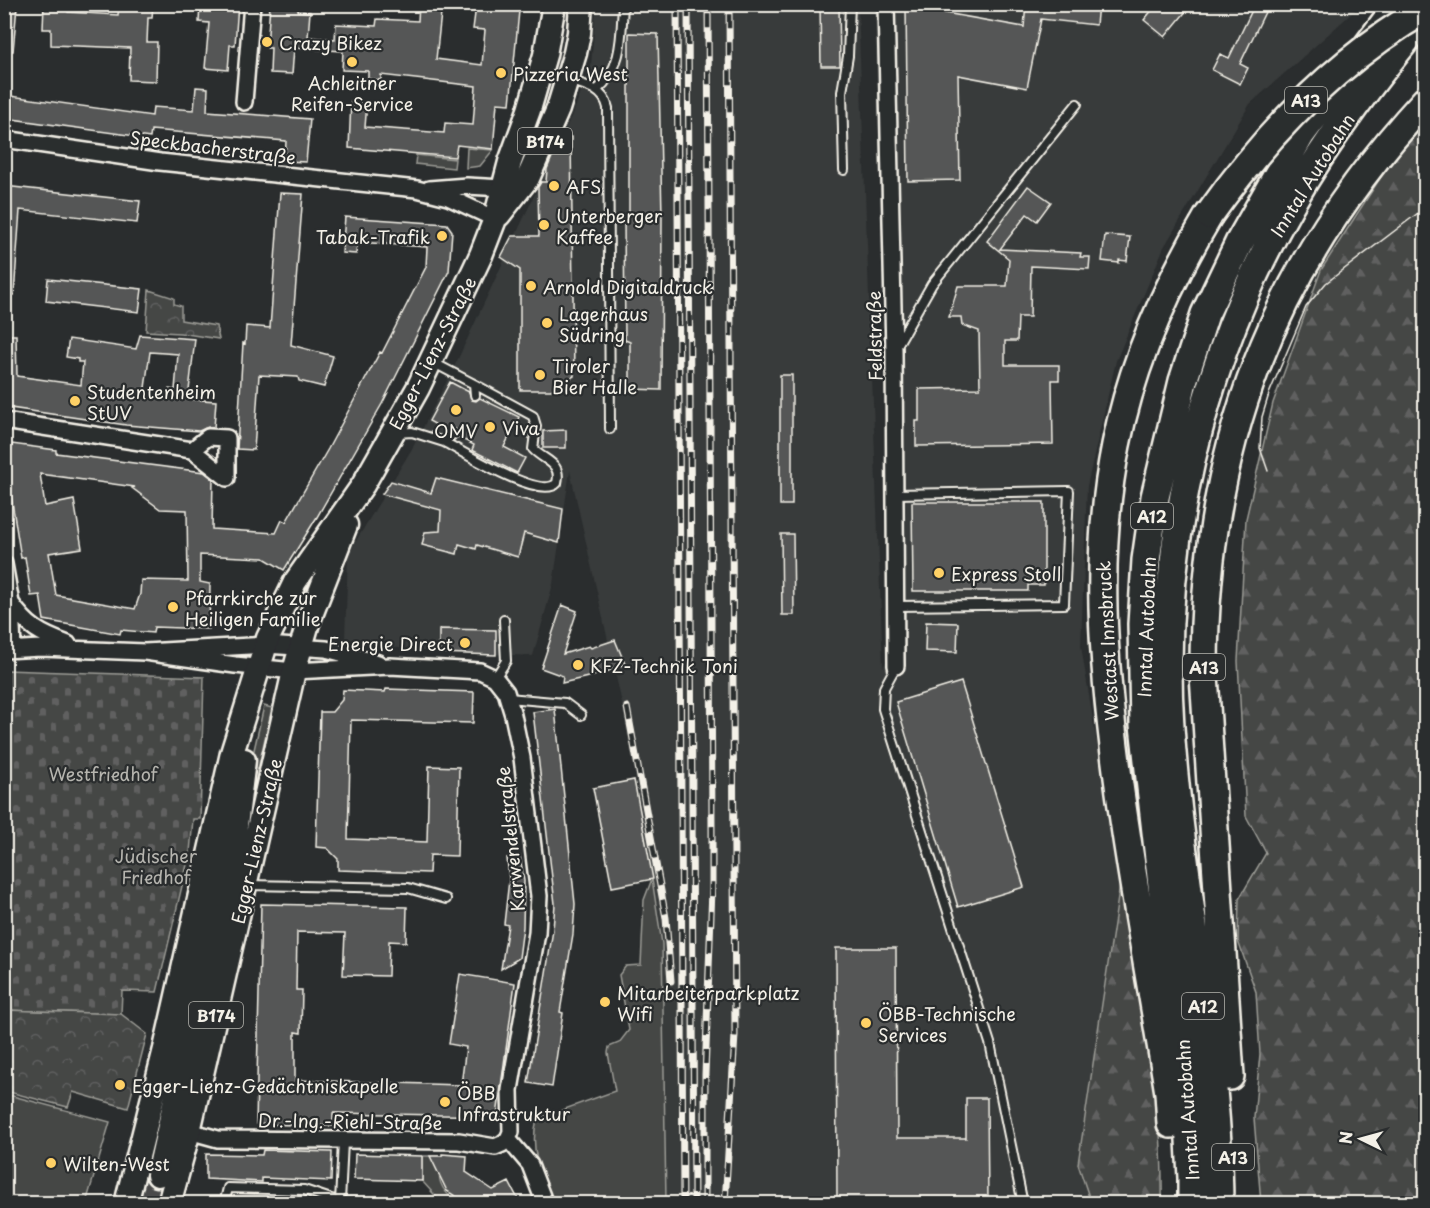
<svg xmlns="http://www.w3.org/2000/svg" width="1430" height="1208" font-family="'Playpen Sans',sans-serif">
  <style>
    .built { fill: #373a3a }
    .grass { fill: #444645; stroke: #9c9c96; stroke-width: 1.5 }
    .forest { fill: url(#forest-firs); stroke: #9c9c96; stroke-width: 1.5 }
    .cemetery { fill: url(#cemetery-stones); stroke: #9c9c96; stroke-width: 1.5 }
    .park { fill: url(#park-crowns); stroke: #9c9c96; stroke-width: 1.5 }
    .building { fill: #555756; stroke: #f4f1e8; stroke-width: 1.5; fill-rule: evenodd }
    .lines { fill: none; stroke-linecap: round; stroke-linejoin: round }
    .primary-tunnel { stroke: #484a4a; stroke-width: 22; stroke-dasharray: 22 11; stroke-linecap: butt }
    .lane-casing { stroke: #f4f1e8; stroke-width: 12 }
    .street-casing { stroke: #f4f1e8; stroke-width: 20 }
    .primary-casing { stroke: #f4f1e8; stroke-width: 27 }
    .highway-casing { stroke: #f4f1e8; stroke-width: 32 }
    .lane { stroke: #2a2d2e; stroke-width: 8 }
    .street { stroke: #2a2d2e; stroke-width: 15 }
    .primary { stroke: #2a2d2e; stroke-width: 22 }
    .highway { stroke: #2a2d2e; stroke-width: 27 }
    .tram { stroke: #f4f1e8; stroke-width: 1.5 }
    .rail-casing { stroke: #f4f1e8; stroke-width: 7 }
    .rail { stroke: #2a2d2e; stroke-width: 4.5; stroke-dasharray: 14; stroke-linecap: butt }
    .highway-bridge-casing { stroke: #f4f1e8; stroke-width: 32; stroke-linecap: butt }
    .highway-bridge { stroke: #2a2d2e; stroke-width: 27 }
    .poi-dot { fill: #ffd166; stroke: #2a2d2e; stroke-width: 2 }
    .labels { text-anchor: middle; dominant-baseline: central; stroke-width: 4.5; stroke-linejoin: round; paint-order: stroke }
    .shield { fill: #2a2d2e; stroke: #b7b6b0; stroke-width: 1.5 }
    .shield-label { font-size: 16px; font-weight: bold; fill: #f4f1e8 }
    .poi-label { font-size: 18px; fill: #f4f1e8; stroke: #2a2d2e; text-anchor: start }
    .street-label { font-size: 18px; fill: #f4f1e8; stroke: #2a2d2e }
    .park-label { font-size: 18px; fill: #b6b5af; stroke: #2a2d2e }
  </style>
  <defs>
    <pattern id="forest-firs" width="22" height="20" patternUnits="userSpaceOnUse" patternTransform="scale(1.5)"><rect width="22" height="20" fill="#444645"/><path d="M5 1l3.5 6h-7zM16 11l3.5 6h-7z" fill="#606160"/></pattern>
    <pattern id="cemetery-stones" width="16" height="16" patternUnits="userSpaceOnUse" patternTransform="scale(1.5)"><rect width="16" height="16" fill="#444645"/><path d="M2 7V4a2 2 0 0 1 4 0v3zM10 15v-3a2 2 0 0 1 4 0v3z" fill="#606160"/></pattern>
    <pattern id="park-crowns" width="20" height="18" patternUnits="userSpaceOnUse" patternTransform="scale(1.5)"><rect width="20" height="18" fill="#444645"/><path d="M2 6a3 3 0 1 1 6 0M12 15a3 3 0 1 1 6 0" fill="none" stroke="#606160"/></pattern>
  </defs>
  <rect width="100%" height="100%" fill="#2a2d2e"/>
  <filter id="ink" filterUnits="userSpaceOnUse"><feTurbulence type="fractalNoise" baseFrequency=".0167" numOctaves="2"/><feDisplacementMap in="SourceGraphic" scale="12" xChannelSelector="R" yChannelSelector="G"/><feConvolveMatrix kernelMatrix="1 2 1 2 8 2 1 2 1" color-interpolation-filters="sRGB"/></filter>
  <g filter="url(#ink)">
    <!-- built -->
    <path class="built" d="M596 5H858L883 667 893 649 875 23 873 5H1361L1250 104 1164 247 1116 361 1087 486 1081 646 1120 884 1078 1164 1091 1203H666L662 944 640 803 621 699 570 471 553 584 533 656 422 651 358 643 345 637 348 554 413 447 457 361 575 108 591 66Z"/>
    <!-- grass -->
    <path class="grass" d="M467 148 493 150 480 166 466 168Z
      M416 155 455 159 454 168 415 164Z
      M264 706 272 708 257 773 252 820 240 849 254 750Z
      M652 879 662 944 666 1203H552C541 1176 529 1149 537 1119L615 1091 608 1053 609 1047 619 1043 629 1030 619 975 626 966 641 965 644 900Z
      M5 1094 110 1122 86 1203H5Z
      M422 1156H439C438 1179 438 1189 458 1203H442L422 1181Z
      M146 1175 168 1179 161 1203 137 1204Z
      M237 1199H302V1203H235Z"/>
    <!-- forest -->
    <path class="forest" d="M1425 122V1203H1261L1254 1118 1260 1054 1256 992 1238 941 1239 899 1266 853 1246 816 1238 661 1246 519 1273 403 1321 270 1395 155Z
      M1120 884C1141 990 1164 1096 1162 1203H1091L1078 1164Z"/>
    <!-- cemetery -->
    <path class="cemetery" d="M5 670 204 677 200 819H193L190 852 157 992 122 991 121 1014 5 1010Z"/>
    <!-- park -->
    <path class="park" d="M149 290 174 298V304L181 306V320L216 326 219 339 180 333 146 331Z
      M5 1010 121 1014 147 1034 128 1108 73 1092 68 1107 5 1091Z"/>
    <!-- building -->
    <path class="building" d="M4 4 17 6 13 51H4Z
      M44 4H68V12L118 15 119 4H153L152 18H148L147 42H157L156 81 129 80 130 48 51 45V29H43Z
      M200 4H238L235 45H230L228 70 205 68 209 23 199 22Z
      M270 4H299L298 11 310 12 308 37 335 39 336 24 376 26 377 19 418 21 419 4H442L436 59 482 65 485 30 473 29 476 6 519 11 510 104 497 103 493 149 457 145 455 157 349 148 351 101 367 103 365 127 444 133 445 123 473 125 476 86 381 75V80L368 79V71L342 70 343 51 294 48 292 74 270 73 271 48H267Z
      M820 4H839L840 66H821Z
      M1026 4H1098L1096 25 1041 19 1027 88 958 75 960 180 908 181 906 6 1024 27Z
      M1157 4H1192L1165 37 1144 20Z
      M1255 4 1267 8 1240 64 1248 68 1240 84 1212 70 1220 54 1229 58Z
      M629 33 658 34 662 217 661 390 630 389V342L625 340 624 216H629Z
      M196 87 208 88 207 111 310 119 306 162 285 161 286 141 151 130 150 138 5 118 7 108 4 107V95L152 116 153 107 194 110Z
      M571 137 574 376 551 390H520V270L501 257 512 236H539L538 187 541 182H546L547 169 560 138Z
      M4 186 140 201 137 223 20 210 14 295 4 294Z
      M1028 186 1051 202 1037 221 1027 214 1000 249 1081 253 1080 257H1090L1089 269 1031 266 1030 317H1018L1017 341H1005V365H1059V380H1052L1053 444 916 446V421H919V389L980 388 979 331 962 325 961 317H949L958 286H1007L1009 259 987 241Z
      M280 193 303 194 291 345 333 356 324 387 299 381 298 377 259 375 254 450 237 449 243 343 245 344 246 326 270 328Z
      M345 217 447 224 452 231 449 271 382 404 317 517 284 570 264 558 200 555V582L210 584 209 629 154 627 153 633 121 630 120 634 44 620 40 595 31 596 25 557 21 558 8 477 12 444 56 450V453L204 472 213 479 212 529 276 533 282 520 286 522 328 449 380 352 382 353 426 267 427 247 357 242 356 254 342 253ZM40 474 135 487 132 488 160 509 187 510 188 581 141 580 140 594 135 609 56 595 49 553 82 548 74 500 45 506Z
      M1105 235 1130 237 1127 261 1119 260V263L1102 261Z
      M48 279 142 289 139 312 46 301Z
      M4 335H16L17 376 81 385 83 362H78V359L66 357 69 339 136 349 140 335 195 339 188 399 216 401 214 428 208 427 199 431 126 425 4 407ZM150 352 178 354 175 390 169 389 168 397 144 395Z
      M780 375H792V505H780Z
      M450 382 469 392 472 400 476 401 480 398 519 417 504 447 525 458 517 473 472 450 474 445 458 437 459 432 455 429 447 431 429 421Z
      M566 430V448H543V431Z
      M436 478 563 509 559 543 524 533 518 557 477 545 476 549 459 544 457 554 422 545 425 532 440 531 441 510 382 494 391 481 431 493Z
      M912 502H1044V585H1028V591H913Z
      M781 534H793L794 615H782Z
      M562 605 577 611 563 654 589 646 591 648 615 640 625 664 601 674 562 683 563 676 541 668Z
      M926 622 958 623 957 652 925 651Z
      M439 629 496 630V655L439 653Z
      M961 682 1024 887 958 907 896 702Z
      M386 689 474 692 473 723 351 720 348 839 427 842 429 766 459 767 457 856 430 855 429 873 338 870V859L327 848 316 847 320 712H332L342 700 343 690 385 692Z
      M555 709 575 904 573 934 560 1012 563 1013 552 1087 528 1083 553 930 555 904 533 712Z
      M634 780 653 879 612 887 593 788Z
      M520 856 524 881 523 927 519 958 501 969 508 925 504 924 509 880 507 858Z
      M261 904 407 907 406 942 389 941 388 976 343 975 345 933 297 932 296 990H302L301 1033 295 1032V1080L461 1085 466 1047 449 1044 460 974 515 983 497 1116 333 1113V1126L256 1124Z
      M836 948H896L897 1138H966V1098H987L988 1203H837Z
      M263 1150 332 1152 331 1181 262 1178V1182L206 1179V1154L262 1155Z
      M355 1154 422 1156V1181L354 1179Z
      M442 1154 467 1156 466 1172 493 1190 509 1182 520 1203H466L447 1191 430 1156H442Z"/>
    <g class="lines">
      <!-- primary-tunnel -->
      <path class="primary-tunnel" d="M152 1204 158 1175"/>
      <!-- lane casing -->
      <g class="lane-casing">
        <path id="lane" d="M568 80C585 85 604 89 608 108L610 429
          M597 90C623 68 621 35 623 4
          M844 170 842 92 848 56 850 4
          M896 347 932 284 1077 104
          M432 362 474 384 475 395
          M397 433 412 432 444 442 453 434
          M444 442C463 452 541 501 557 483 562 462 544 461 533 449L536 426 533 416 474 384
          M895 494 1069 491 1064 604 895 606
          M896 666 884 688 883 709 990 1043 1023 1204
          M495 678 506 661 504 620
          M508 698 565 703 581 715
          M247 885 408 888 446 899
          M340 1202 343 1141
          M224 1204 228 1188 304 1190 340 1202 381 1204"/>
      </g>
      <!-- street casing -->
      <g class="street-casing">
        <path id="street" d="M886 4 894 351 896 666
          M244 102 252 4
          M4 139 160 162 417 189 448 197 495 219
          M429 189 467 186 503 188
          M4 421 192 450 227 478
          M192 450 208 437 227 438V478
          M4 564 11 603 13 649
          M11 603C28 627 40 634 68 644
          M4 650 41 648 145 652 266 645 326 649 378 663
          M145 652 235 665 294 671 390 666 480 671 495 678 506 692 513 715 522 758 534 855 539 896 537 933 510 1090 511 1132 508 1139 502 1144 495 1147 459 1141 218 1139 189 1131
          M508 1139 530 1165 545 1204"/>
      </g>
      <!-- primary casing -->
      <g class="primary-casing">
        <path id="primary" d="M499 215 528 178 558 109 575 53 579 33 581 4
          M158 1175 235 834 244 760
          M126 1204 165 1049 232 753 268 638 295 582 363 485 418 388 481 255 495 219 510 162 529 110 545 55 554 4
          M169 1204 189 1131 294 671 308 623 346 525"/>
      </g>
      <!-- highway casing -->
      <g class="highway-casing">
        <path id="highway" d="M1230 1076 1204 675C1203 448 1271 268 1426 100
          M1171 1124 1169 1093C1152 986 1131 878 1117 770 1103 663 1094 553 1116 445 1132 363 1166 287 1209 215
          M1192 1204V1178L1186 1064 1163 894 1144 725 1142 624 1146 560 1155 497 1183 381 1205 314 1239 243 1301 134 1399 4
          M1219 1204C1218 1043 1181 886 1170 727 1158 546 1200 363 1290 205 1328 138 1377 75 1426 15"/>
      </g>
      <!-- lane -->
      <use href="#lane" class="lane"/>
      <!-- street -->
      <use href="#street" class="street"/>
      <!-- primary -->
      <use href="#primary" class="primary"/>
      <!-- highway -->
      <use href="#highway" class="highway"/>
      <!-- tram -->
      <path class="tram" d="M1268 471 1260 448 1262 417 1269 394 1306 307 1326 283 1426 207"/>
      <!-- rail casing -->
      <g class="rail-casing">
        <path id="rail" d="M677 4 683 1204
          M688 4 694 1204
          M627 707 666 918 671 981
          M705 1204V1075L712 889V832L708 4
          M725 1204 735 1035 729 4"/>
      </g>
      <!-- rail -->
      <use href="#rail" class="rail"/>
      <!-- highway-bridge casing -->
      <g class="highway-bridge-casing">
        <path id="highway-bridge" d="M1209 215C1267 133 1338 59 1426 9"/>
      </g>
      <!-- highway-bridge -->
      <use href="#highway-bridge" class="highway-bridge"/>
    </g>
  </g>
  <!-- markers -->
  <g class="poi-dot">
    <circle cx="267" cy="42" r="6"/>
    <circle cx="352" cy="62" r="6"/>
    <circle cx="501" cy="73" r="6"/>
    <circle cx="554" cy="186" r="6"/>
    <circle cx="544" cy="225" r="6"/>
    <circle cx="442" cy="236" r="6"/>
    <circle cx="531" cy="286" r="6"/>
    <circle cx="547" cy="323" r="6"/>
    <circle cx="540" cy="375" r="6"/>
    <circle cx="75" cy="401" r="6"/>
    <circle cx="456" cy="410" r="6"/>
    <circle cx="490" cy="427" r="6"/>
    <circle cx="939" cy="573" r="6"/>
    <circle cx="173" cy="607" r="6"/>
    <circle cx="465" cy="643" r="6"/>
    <circle cx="578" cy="665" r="6"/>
    <circle cx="605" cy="1002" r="6"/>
    <circle cx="866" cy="1023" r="6"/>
    <circle cx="120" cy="1085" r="6"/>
    <circle cx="445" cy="1102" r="6"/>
    <circle cx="51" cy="1163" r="6"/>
  </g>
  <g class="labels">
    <!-- shield labels -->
    <g class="shield">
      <rect x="1285" y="87" width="42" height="26" rx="4.5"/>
      <rect x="518" y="128" width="54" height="26" rx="4.5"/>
      <rect x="1131" y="503" width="42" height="26" rx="4.5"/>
      <rect x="1183" y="654" width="42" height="26" rx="4.5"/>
      <rect x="1182" y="993" width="42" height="26" rx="4.5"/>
      <rect x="189" y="1002" width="54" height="26" rx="4.5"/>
      <rect x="1212" y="1144" width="42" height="26" rx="4.5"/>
    </g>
    <g class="shield-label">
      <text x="1306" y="100">A13</text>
      <text x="545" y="141">B174</text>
      <text x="1152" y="516">A12</text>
      <text x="1204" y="667">A13</text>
      <text x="1203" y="1006">A12</text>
      <text x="216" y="1015">B174</text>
      <text x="1233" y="1157">A13</text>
    </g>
    <!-- poi labels -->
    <g class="poi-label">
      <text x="279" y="42">Crazy Bikez</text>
      <text x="513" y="73">Pizzeria West</text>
      <text x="352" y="82" text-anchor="middle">Achleitner<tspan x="352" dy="21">Reifen-Service</tspan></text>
      <text x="566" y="186">AFS</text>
      <text x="556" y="215">Unterberger<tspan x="556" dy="21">Kaffee</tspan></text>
      <text x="430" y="236" text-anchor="end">Tabak-Trafik</text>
      <text x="543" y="286">Arnold Digitaldruck</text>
      <text x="559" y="313">Lagerhaus<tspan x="559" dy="21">Südring</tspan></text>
      <text x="552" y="365">Tiroler<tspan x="552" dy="21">Bier Halle</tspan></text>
      <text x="87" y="391">Studentenheim<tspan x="87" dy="21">StUV</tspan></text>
      <text x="502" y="427">Viva</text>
      <text x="456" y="430" text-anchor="middle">OMV</text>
      <text x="951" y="573">Express Stoll</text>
      <text x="185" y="597">Pfarrkirche zur<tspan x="185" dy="21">Heiligen Familie</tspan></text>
      <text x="453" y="643" text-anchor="end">Energie Direct</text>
      <text x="590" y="665">KFZ-Technik Toni</text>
      <text x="617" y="992">Mitarbeiterparkplatz<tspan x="617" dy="21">Wifi</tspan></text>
      <text x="878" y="1013">ÖBB-Technische<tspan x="878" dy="21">Services</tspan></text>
      <text x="132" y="1085">Egger-Lienz-Gedächtniskapelle</text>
      <text x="457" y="1092">ÖBB<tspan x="457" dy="21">Infrastruktur</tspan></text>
      <text x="63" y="1163">Wilten-West</text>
    </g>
    <!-- street labels -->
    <g class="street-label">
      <text transform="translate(213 147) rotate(7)">Speckbacherstraße</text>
      <text transform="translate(1312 175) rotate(-58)">Inntal Autobahn</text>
      <text transform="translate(874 336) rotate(-91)">Feldstraße</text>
      <text transform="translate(432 353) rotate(-63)">Egger-Lienz-Straße</text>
      <text transform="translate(1146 627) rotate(-88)">Inntal Autobahn</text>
      <text transform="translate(1107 641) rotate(-93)">Westast Innsbruck</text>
      <text transform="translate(510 839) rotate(-96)">Karwendelstraße</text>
      <text transform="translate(256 841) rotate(-77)">Egger-Lienz-Straße</text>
      <text transform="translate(1187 1110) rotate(-94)">Inntal Autobahn</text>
      <text transform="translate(350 1121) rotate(1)">Dr.-Ing.-Riehl-Straße</text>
    </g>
    <!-- park labels -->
    <g class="park-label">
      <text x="103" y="773">Westfriedhof</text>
      <text x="156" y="855">Jüdischer<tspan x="156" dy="21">Friedhof</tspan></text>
    </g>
  </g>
  <!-- margin -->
  <rect width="1430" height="1208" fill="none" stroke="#2a2d2e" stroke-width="24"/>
  <rect x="12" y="12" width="1406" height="1184" fill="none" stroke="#f4f1e8" stroke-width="2" filter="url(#ink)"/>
  <!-- north arrow -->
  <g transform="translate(1361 1139) rotate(275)" stroke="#2a2d2e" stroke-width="4.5" paint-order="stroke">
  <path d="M0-4.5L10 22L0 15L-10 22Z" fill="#f4f1e8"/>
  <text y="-9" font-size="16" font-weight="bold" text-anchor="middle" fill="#f4f1e8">N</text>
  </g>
</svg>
